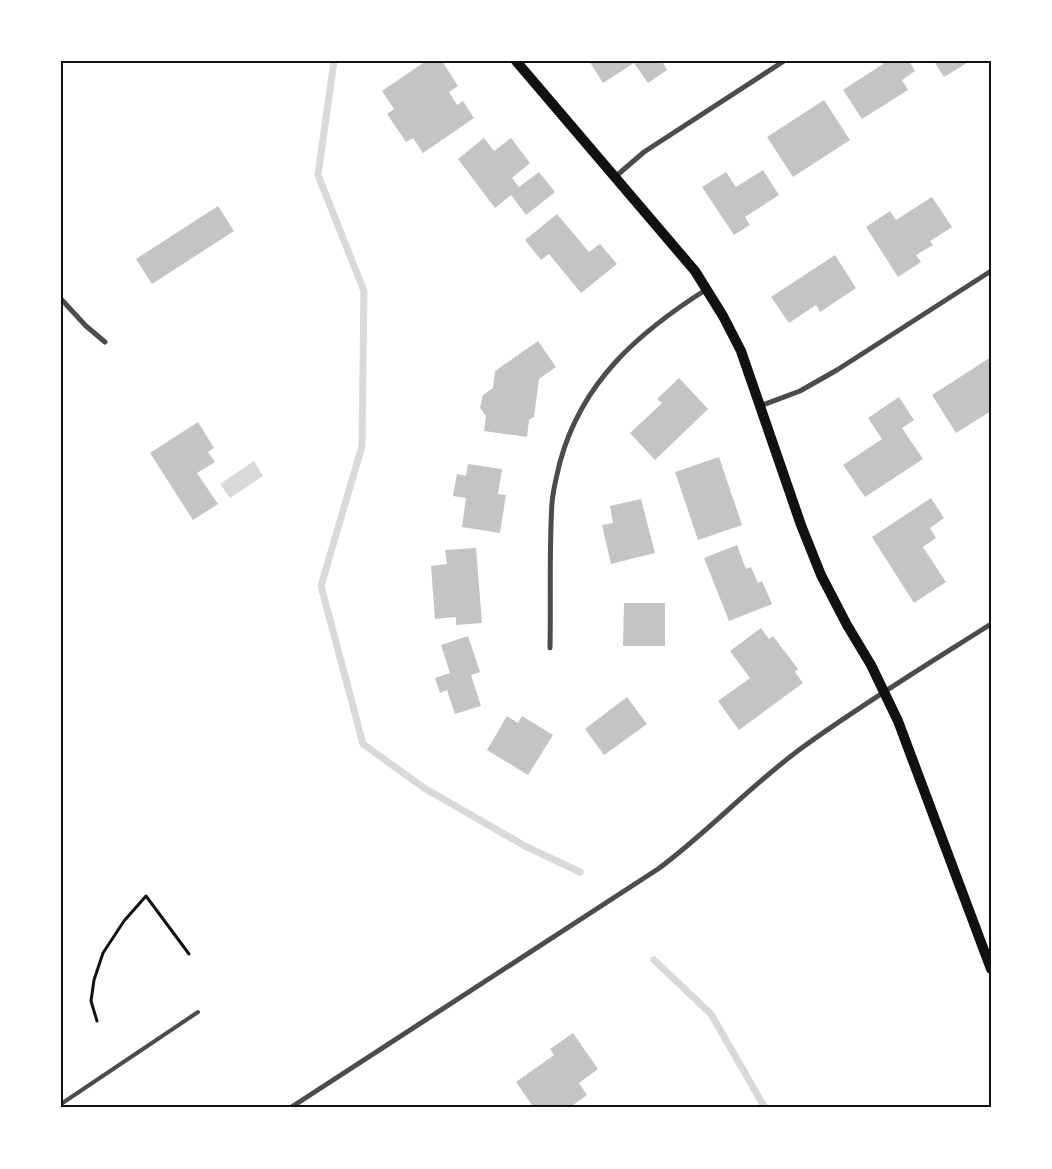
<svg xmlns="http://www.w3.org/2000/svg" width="1052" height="1169" font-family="'Nunito Sans',sans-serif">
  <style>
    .water { fill: #d9d9d9 }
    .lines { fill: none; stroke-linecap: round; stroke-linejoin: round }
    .stream { stroke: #d9d9d9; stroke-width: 7 }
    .building { fill: #c4c4c4 }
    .path { stroke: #111; stroke-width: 3 }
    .service { stroke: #4c4c4c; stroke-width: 4 }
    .minor { stroke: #4c4c4c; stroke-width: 5 }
    .secondary { stroke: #111; stroke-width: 10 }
    .neatline { fill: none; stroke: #111; stroke-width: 2 }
  </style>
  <rect width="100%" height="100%" fill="#fff"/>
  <!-- water -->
  <path class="water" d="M254 461 263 476 230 498 220 484Z"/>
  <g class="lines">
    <!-- stream -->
    <path class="stream" d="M334 61 318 175 364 291 362 446 321 586 363 744 424 788 525 846 580 872
      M654 960 711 1014 765 1108"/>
  </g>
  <!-- building -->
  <path class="building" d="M426 61H442L458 86 449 92 457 105 463 101 474 118 423 153 413 138 406 142 387 114 394 109 382 91Z
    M589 61H662L667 70 648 83 634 63 603 83Z
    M881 61H909L915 71 902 80 908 90 862 119 843 90 883 64Z
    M934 61H970L944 77Z
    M824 100 850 140 793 177 767 137Z
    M484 138 494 151 511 138 530 163 512 178 519 187 539 172 555 192 526 215 511 195 495 208 458 159Z
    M763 170 779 195 745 217 750 225 734 235 702 187 726 172 736 187Z
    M932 197 952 227 930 241 933 245 916 255 921 262 898 277 866 227 890 211 896 220Z
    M218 206 234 231 152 284 136 259Z
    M557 214 589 252 600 244 617 264 581 293 549 254 541 260 525 240Z
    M835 255 856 288 820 312 816 305 789 323 771 297Z
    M538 341 556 367 539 379 534 417 529 420 527 437 484 431 486 416 480 408 483 395 493 388 495 371Z
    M991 357V411L956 433 932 395Z
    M679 378 708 409 655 460 630 433 662 403 657 399Z
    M899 397 914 420 902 428 923 459 865 497 843 465 882 439 868 418Z
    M198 422 214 448 208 452 215 462 197 473 218 504 193 520 150 453Z
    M719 457 742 525 698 540 675 472Z
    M468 464 502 469 498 494 506 495 500 533 462 527 466 498 453 496 457 474 466 476Z
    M931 498 944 518 930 528 936 538 923 547 946 582 914 603 872 537Z
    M641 499 655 553 611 564 602 525 613 523 610 506Z
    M737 545 746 569 751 567 758 583 762 581 772 604 729 621 704 558Z
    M476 548 482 623 456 625V617L435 619 431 566 447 564 445 550Z
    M624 603H665V646H623Z
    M761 628 769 639 773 636 798 669 795 672 803 683 739 730 718 701 750 678 730 651Z
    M468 636 480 672 471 675 481 706 455 714 447 690 440 693 435 678 450 673 441 645Z
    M627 697 647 724 604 755 585 729Z
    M507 716 518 723 522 716 553 735 528 775 487 750Z
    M573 1033 598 1069 579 1083 587 1095 569 1108H534L516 1082 554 1055 550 1049Z"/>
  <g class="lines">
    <!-- path -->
    <path class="path" d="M97 1021 91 1001 94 980 103 953 124 921 146 896 189 954"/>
    <!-- service -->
    <path class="service" d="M61 1104 198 1012"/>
    <!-- minor -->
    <path class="minor" d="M615 177 644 152 784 61
      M61 299 86 326 105 342
      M760 406 800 391 837 370 991 271
      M550 648C551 600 549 551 552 503 553 489 557 475 560 462 582 381 639 332 707 289
      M290 1108 658 869C709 831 752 784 803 747 864 703 928 664 991 624"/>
    <!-- secondary -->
    <path class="secondary" d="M516 61 695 271 723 316 741 351 801 525 821 575 847 625 871 665 898 721 991 969"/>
  </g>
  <!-- border -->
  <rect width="1052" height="1169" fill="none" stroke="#ffffff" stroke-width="125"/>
  <rect x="62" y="62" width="928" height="1044" class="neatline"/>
</svg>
